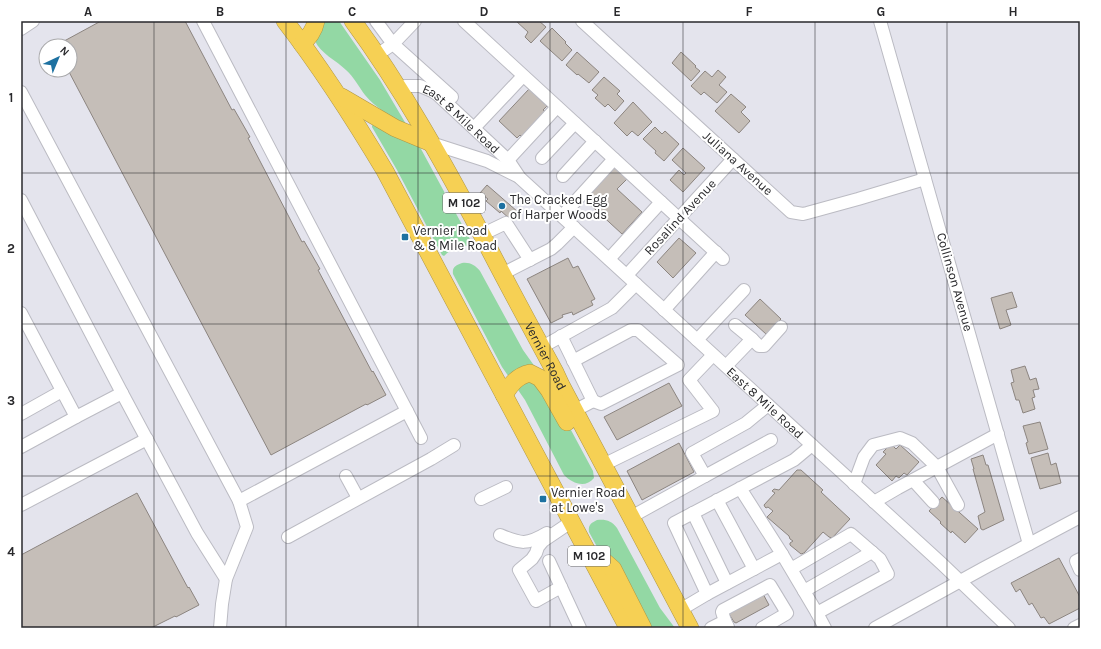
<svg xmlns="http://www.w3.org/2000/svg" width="1101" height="649" font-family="Karla,sans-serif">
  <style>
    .green { fill: #93d8a4 }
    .building { fill: #c5beb8; stroke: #8c8580 }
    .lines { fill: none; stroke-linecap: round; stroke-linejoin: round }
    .minor-casing { stroke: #bbbbc3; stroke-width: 14 }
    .highway-casing { stroke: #ae9646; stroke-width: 18 }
    .minor { stroke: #fff; stroke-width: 12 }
    .highway { stroke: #f6d054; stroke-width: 17 }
    .grid { fill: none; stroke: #29292c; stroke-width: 1; stroke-opacity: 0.55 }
    .poi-dot { fill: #1d71a1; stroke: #fff; stroke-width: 1.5 }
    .labels { text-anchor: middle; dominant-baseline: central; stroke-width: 4; stroke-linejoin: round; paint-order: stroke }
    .shield { fill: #fff; stroke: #69696b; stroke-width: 1 }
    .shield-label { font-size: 12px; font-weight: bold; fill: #29292c }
    .street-label { font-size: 13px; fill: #29292c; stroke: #fff }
    .poi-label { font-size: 13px; fill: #29292c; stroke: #fff; text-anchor: start }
    .neatline { fill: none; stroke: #29292c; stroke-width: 1.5 }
    .grid-label { font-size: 13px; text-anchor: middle; font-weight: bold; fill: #29292c }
  </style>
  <rect width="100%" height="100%" fill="#e4e4ed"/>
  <!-- green -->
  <path class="green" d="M321 21H339L380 80 406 124H405C390 116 376 108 365 95 359 87 354 77 346 70 337 61 320 53 315 41Z
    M372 125 419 146 421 149 472 243V246C458 245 454 247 444 256L442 255 397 170 372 127Z
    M462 263C470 262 475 265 480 271L523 350 543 378 593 471 594 478C585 489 572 483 564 475L525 400 502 367 453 274C452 267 456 265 462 263Z
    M597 520C606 519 612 521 617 528L660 608 675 628H641L589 532C588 525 591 523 597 520Z"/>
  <!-- building -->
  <path class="building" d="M101 21H185L232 110 234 109 250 137 248 138 302 242 304 241 320 269 318 270 372 372 373 371 386 395 367 405 366 404 271 455 68 70H70V46H55Z
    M516 21H539L546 27 531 43 525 37 528 32Z
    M552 28 566 42 565 43 572 50 562 61 540 41Z
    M577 52 599 72 589 83 578 74 577 75 566 65Z
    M681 52 696 66 695 67 700 71 691 81 672 63Z
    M718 70 726 77 719 85 727 92 717 103 704 92 701 95 691 86 705 71 712 77Z
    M604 77 620 91 617 94 624 101 615 111 608 104 605 107 595 98 598 95 592 90Z
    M529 89 547 106 543 110 546 112 522 137 520 135 517 138 499 121Z
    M731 94 746 107 741 112 750 121 739 133 715 111Z
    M633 102 652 122 638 136 632 131 627 136 614 123Z
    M655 127 662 134 665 131 679 144 664 161 655 153 656 151 643 139Z
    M683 148 705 168 683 192 670 180 679 170 684 175 686 173 672 160Z
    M615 166 628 178 617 189 642 212 622 234 584 199Z
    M487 185 518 212 511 220 501 211 500 213 486 201 488 199 480 193Z
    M679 238 696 253 673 278 657 262Z
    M568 258 573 268 578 266 595 299 591 301 593 305 573 315 572 312 562 315 563 317 551 323 527 279Z
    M1012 292 1017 307 1006 310 1011 325 1000 329 991 298Z
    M760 299 781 319 766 334 745 315Z
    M1025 366 1030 380 1036 378 1039 389 1033 390 1035 397 1032 398 1035 409 1023 413 1019 400H1016L1011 383 1014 382 1011 370Z
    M669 383 682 406 617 440 604 417Z
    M1040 422 1048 449 1029 454 1026 443 1028 442 1023 426Z
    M679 443 694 472 642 500 627 471Z
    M892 445 896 449 900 445 919 462 907 475 904 473 899 478 896 476 892 481 876 465 886 454 883 452 889 446Z
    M1048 453 1051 465 1056 463 1061 483 1040 489 1031 458Z
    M983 455 986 465H988L1004 520 983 530 981 529 978 516 985 512 973 469H974L971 459Z
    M797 470H801L823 490 821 492 850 519 832 538 829 537 823 532 804 553 801 554 790 545V543L793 541 790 539 789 536 767 517 773 511 768 507 766 508 765 507 764 505 775 493 772 491 774 489 779 490Z
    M137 493 188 588 189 587 199 605 176 617 175 616 151 628H21V555Z
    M942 497 978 529 965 543 952 531 951 533 940 523 941 522 929 511Z
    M1059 558 1080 597V608L1049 624 1044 617 1041 618 1032 603 1029 605 1020 589 1016 592 1011 583Z
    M762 592 769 605 736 623 734 622 729 614 730 612Z"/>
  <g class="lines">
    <!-- minor casing -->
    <g class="minor-casing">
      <g id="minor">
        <path d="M203 21 407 411"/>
        <path d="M376 21 393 44 415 21"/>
        <path d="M464 21 723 259"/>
        <path d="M582 21 791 212 803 214 807 213 858 199 925 179"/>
        <path d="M880 21 1029 544"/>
        <path d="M21 29 33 21"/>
        <path d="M377 55 393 44 452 97"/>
        <path id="s1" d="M398 87 406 86H420L432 91 438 95 508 160 520 178 941 563 1009 628"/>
        <path d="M21 92 239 501 407 411 421 438"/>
        <path d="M474 128 523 76"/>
        <path d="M431 143 487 161 519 177"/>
        <path d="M542 158 575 123"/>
        <path d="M508 160 557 107"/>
        <path d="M563 176 595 141"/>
        <path d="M21 200 122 393 76 417 21 313"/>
        <path d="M562 216 614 159"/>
        <path d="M481 235 506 223 530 260"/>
        <path d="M609 259 661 202"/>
        <path d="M502 274 551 249 557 244 574 227"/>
        <path d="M627 275 733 159"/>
        <path d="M664 310 716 252"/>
        <path d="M735 325 752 339"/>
        <path d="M561 336 593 401 574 411"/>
        <path d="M697 340 744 290"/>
        <path d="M542 347 612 308 636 284"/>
        <path d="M573 361 631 330H638L678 365 601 404 593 401"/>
        <path d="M726 366 752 339 759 346H764L781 327"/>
        <path d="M122 393 197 533 226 579"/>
        <path d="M768 405 746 423 692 453 705 476 771 440"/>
        <path d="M21 414 62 391"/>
        <path d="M21 447 76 417"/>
        <path d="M603 465 713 411 689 380 713 355"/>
        <path d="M346 476 358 498"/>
        <path d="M913 480 933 502"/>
        <path d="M854 484 864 457 873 445 900 438 912 443 937 467 958 505"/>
        <path d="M740 488 782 554 707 594 674 523 794 460 812 445"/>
        <path d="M481 499 506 487"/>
        <path d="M717 500 754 569"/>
        <path d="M874 502 898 488 998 434"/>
        <path d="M21 505 147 439"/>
        <path d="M693 513 727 583"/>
        <path d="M631 517 705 476"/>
        <path d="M571 522 543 541 538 547 536 553 532 559 519 570 536 601 561 587 580 628"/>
        <path d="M500 535C521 544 527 545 547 533"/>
        <path d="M288 537 431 459 454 445"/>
        <path d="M782 554 817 613 888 574 880 559 851 534 791 569"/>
        <path d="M1080 559 1076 561 1080 570"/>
        <path d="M549 561 561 587"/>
        <path d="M804 591 872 552"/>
        <path d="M680 610 707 594"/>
        <path d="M817 613 825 628"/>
        <path d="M725 621 722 612 723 610 770 585 787 613 786 614 762 628"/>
        <path d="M220 628 222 604 226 579 247 527 239 501"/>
        <path d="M711 628 725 621 728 627"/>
        <path d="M875 628 984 568 1080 517"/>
        <path d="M1074 628 1080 625"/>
      </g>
    </g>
    <!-- highway casing -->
    <g class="highway-casing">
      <g id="highway">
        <path d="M285 21C322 69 354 119 385 171L628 628"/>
        <path id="s2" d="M353 21C402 88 442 160 481 233 505 280 530 326 555 372L561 385 690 628"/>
        <path d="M302 44C309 37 314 31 316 21"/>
        <path d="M342 97 395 128 431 143"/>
        <path d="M504 395C511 384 517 376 530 373L540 378 549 390 567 422"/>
        <path d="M591 559 605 562 613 569 643 628"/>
      </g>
    </g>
    <!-- minor -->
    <use href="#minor" class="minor"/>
    <!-- highway -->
    <use href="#highway" class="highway"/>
  </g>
  <!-- grid -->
  <path class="grid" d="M154 21V628M286 21V628M418 21V628M550 21V628M683 21V628M815 21V628M947 21V628M21 173H1080M21 324H1080M21 476H1080"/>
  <!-- markers -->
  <g class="poi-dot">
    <circle cx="502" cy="206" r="4"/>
    <rect x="401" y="233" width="8" height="8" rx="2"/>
    <rect x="539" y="495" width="8" height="8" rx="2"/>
  </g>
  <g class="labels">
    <!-- shield labels -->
    <g class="shield">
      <rect x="443" y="193" width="42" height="20" rx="3"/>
      <rect x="568" y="546" width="42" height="20" rx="3"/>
    </g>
    <g class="shield-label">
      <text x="464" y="203">M 102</text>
      <text x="589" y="556">M 102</text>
    </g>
    <!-- street labels -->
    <g class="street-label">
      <text stroke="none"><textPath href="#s1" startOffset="75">East 8 Mile Road</textPath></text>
      <text transform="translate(738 163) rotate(42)">Juliana Avenue</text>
      <text transform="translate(680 217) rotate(-47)">Rosalind Avenue</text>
      <text transform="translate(955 282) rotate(74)">Collinson Avenue</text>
      <text stroke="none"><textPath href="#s2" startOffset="387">Vernier Road</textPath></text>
      <text stroke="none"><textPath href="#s1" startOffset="492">East 8 Mile Road</textPath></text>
    </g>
    <!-- poi labels -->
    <g class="poi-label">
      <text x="510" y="199">The Cracked Egg<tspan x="510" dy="15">of Harper Woods</tspan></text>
      <text x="413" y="230">Vernier Road<tspan x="413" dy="15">&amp; 8 Mile Road</tspan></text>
      <text x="551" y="492">Vernier Road<tspan x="551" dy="15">at Lowe's</tspan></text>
    </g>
  </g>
  <!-- border -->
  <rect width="1101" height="649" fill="none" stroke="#ffffff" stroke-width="44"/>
  <!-- north arrow -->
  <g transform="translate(58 58) rotate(44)"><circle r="19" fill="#ffffff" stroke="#a9a9ab"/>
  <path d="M0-3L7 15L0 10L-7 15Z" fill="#1d71a1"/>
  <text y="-6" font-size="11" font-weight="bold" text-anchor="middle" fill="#29292c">N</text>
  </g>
  <rect x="22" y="22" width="1057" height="605" class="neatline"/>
  <g class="grid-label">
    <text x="88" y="16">A</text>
    <text x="220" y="16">B</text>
    <text x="352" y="16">C</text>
    <text x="484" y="16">D</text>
    <text x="617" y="16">E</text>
    <text x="749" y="16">F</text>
    <text x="881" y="16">G</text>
    <text x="1013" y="16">H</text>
    <text x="11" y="102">1</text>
    <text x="11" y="253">2</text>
    <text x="11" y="405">3</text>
    <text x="11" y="556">4</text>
  </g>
</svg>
